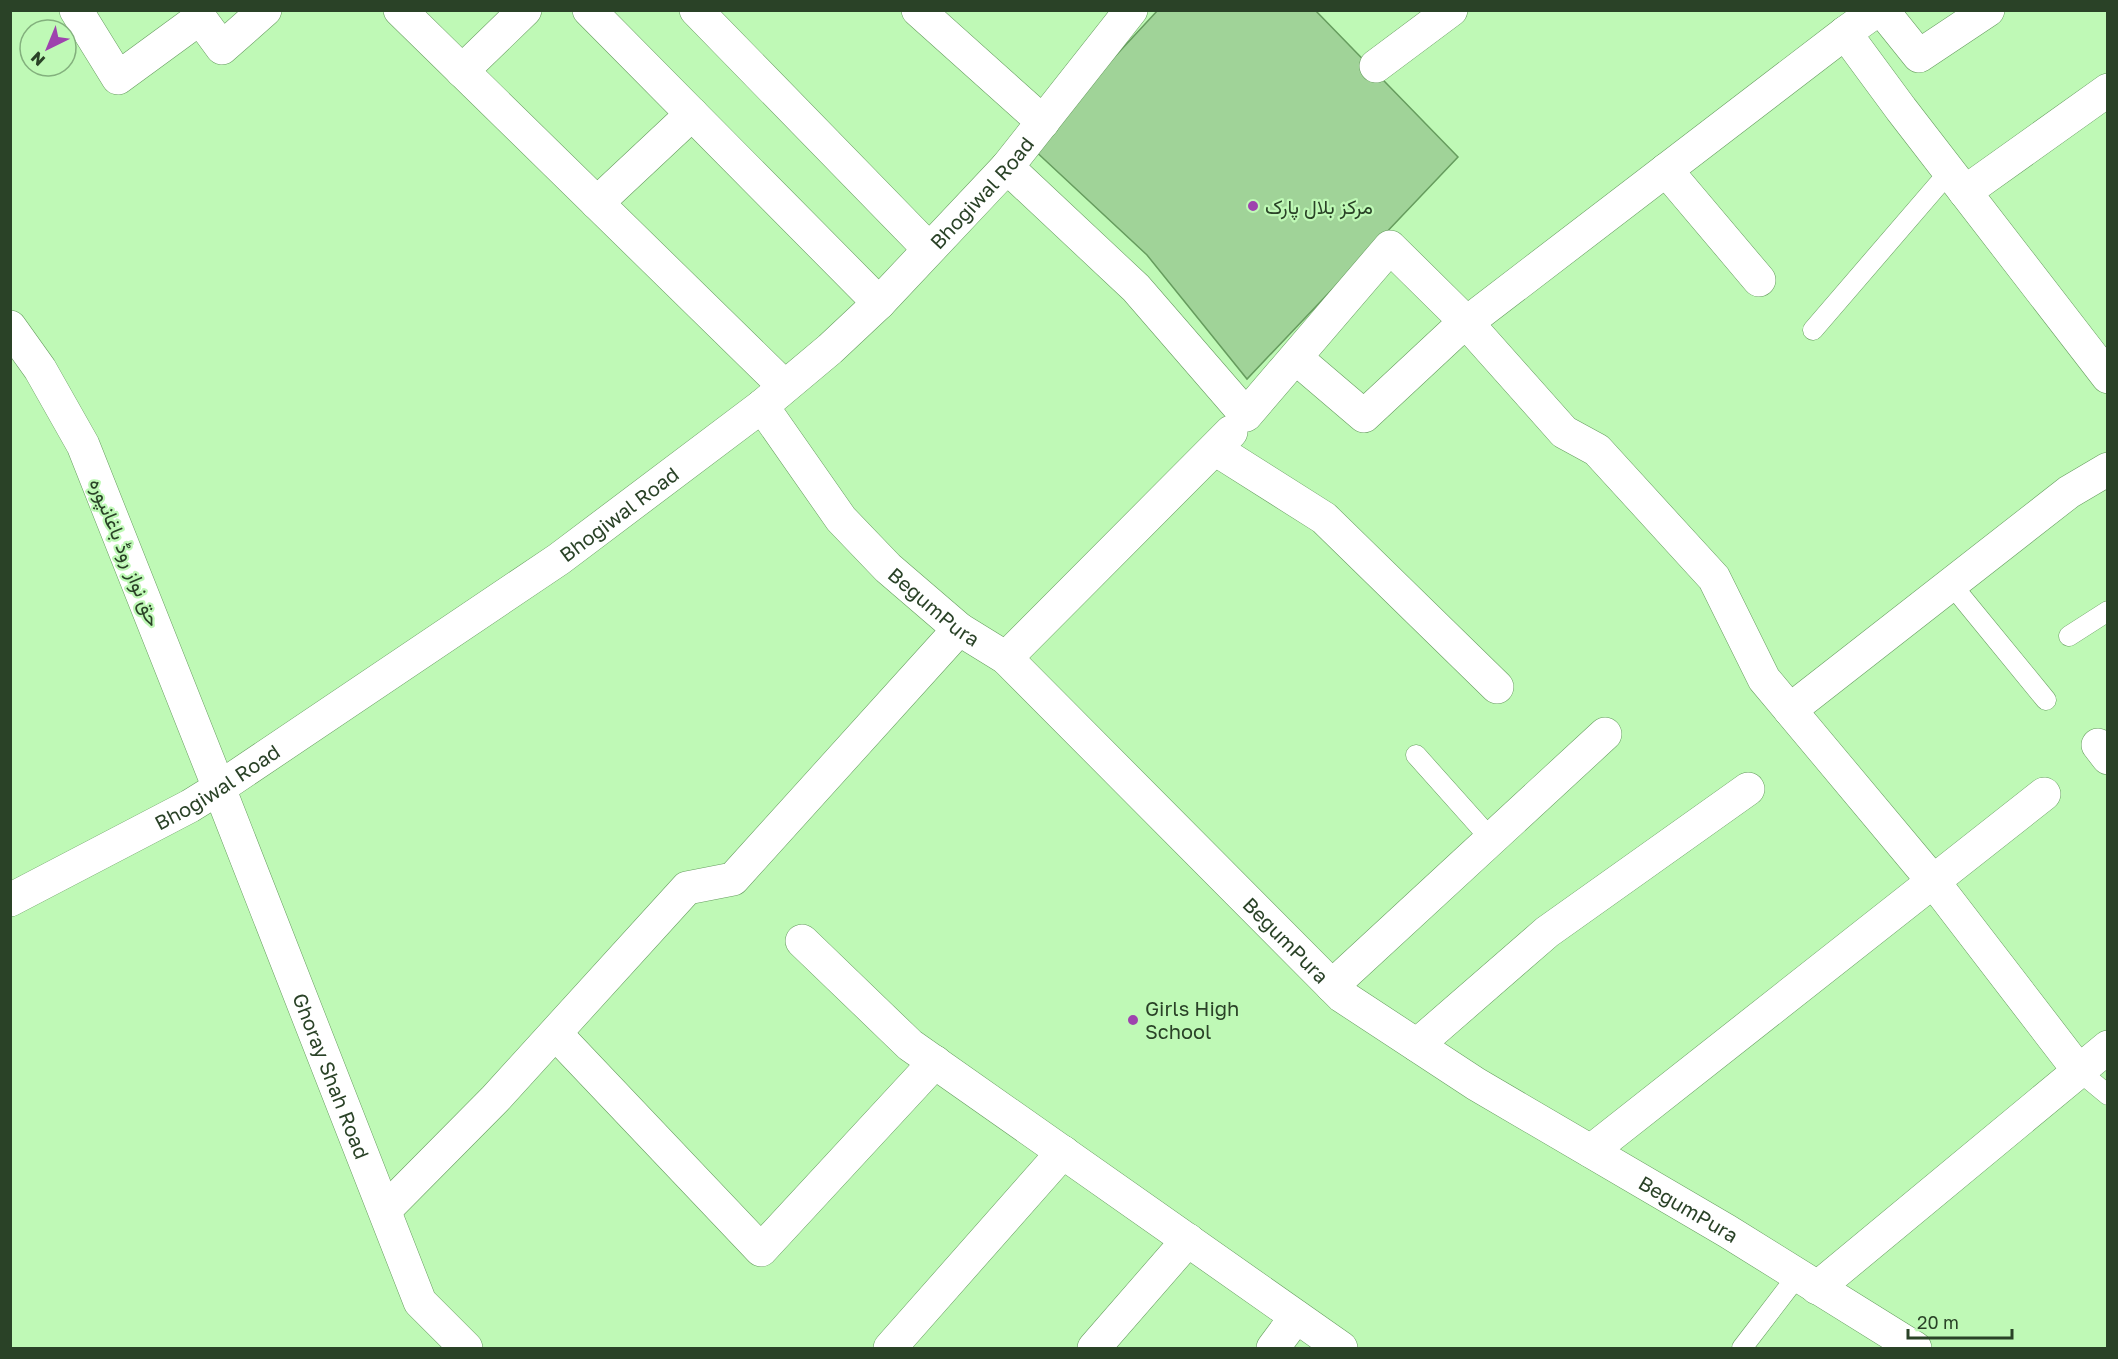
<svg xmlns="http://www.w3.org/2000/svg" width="2118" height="1359" font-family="'Golos Text',Vazirmatn,sans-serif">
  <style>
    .building { fill: #a0d398; stroke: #669c5e; stroke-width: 1.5 }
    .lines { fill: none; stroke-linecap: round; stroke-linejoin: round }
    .service-casing { stroke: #669d5f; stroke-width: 21 }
    .minor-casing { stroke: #669d5f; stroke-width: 34 }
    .tertiary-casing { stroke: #669d5f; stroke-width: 34 }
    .secondary-casing { stroke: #669d5f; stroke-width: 34 }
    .service { stroke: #fff; stroke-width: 20 }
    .minor { stroke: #fff; stroke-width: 33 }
    .tertiary { stroke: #fff; stroke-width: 33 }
    .secondary { stroke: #fff; stroke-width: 33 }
    .poi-dot { fill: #9e43ae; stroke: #bff9b6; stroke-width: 2 }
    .labels { text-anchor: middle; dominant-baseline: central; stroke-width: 4.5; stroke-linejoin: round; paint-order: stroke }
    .street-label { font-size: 20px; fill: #2a4227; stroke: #bff9b6 }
    .poi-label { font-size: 20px; fill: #2a4227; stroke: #bff9b6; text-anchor: start }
  </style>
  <rect width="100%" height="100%" fill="#bff9b6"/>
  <!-- building -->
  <path class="building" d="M1158 10H1315L1458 157 1247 379 1147 255 1031 147Z"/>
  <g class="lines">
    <!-- service casing -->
    <g class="service-casing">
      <path id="service" d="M1813 330 1949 172
        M1951 584 2046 700
        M2069 636 2108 611
        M1416 755 1491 839
        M2079 1071 2108 1095
        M1742 1348 1798 1275"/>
    </g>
    <!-- minor casing -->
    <g class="minor-casing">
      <g id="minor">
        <path d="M76 10 118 78 200 18 222 48 265 10"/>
        <path d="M400 10 784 386"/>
        <path d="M589 10 879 303"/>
        <path d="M696 10 929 249"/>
        <path d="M918 10 1043 122"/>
        <path d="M1882 10 1919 56 1988 10"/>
        <path d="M1845 33 1901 109 2108 377"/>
        <path d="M1376 66 1451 10"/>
        <path d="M462 71 525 10"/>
        <path d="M1007 167 1136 288 1246 415 1390 247 1467 323 1564 432 1597 450 1714 578 1764 679 1933 881 2079 1071"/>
        <path d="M1666 170 1759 280"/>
        <path d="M1965 192 2108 90"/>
        <path d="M597 203 692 114"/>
        <path d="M1296 358 1364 416 1452 334 1845 33 1877 10"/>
        <path id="s1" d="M762 406 841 519 888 568 959 629 1006 658 1342 996 1476 1084 1727 1231 1915 1348"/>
        <path d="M1215 449 1324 518 1497 687"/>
        <path d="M1006 658 1231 432"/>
        <path d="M1790 710 2069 492 2108 469"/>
        <path d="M2098 745 2108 758"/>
        <path d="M802 941 910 1045 1341 1348"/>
        <path d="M1332 986 1605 734"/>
        <path d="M556 1034 761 1250 935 1062"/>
        <path d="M1417 1045 1547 932 1748 789"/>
        <path d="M1591 1151 2044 794"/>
        <path d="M385 1210 495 1099 687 888 733 879 959 629"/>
        <path d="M1817 1288 2108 1047"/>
        <path d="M890 1348 1063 1152"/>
        <path d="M1094 1348 1188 1240"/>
        <path d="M1273 1348 1296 1317"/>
      </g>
    </g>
    <!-- tertiary casing -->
    <g class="tertiary-casing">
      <path id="tertiary" d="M10 327 40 369 83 445 219 788"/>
    </g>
    <!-- secondary casing -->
    <g class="secondary-casing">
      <g id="secondary">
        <path id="s2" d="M219 788 420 1302 466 1348"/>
        <path id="s3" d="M10 900 190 806 219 788 559 559 762 406 830 349 879 303 1007 167 1131 10"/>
      </g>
    </g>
    <!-- service -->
    <use href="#service" class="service"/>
    <!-- minor -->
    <use href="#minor" class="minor"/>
    <!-- tertiary -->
    <use href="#tertiary" class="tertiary"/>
    <!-- secondary -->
    <use href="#secondary" class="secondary"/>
  </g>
  <!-- markers -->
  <g class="poi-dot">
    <circle cx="1253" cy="206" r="6"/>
    <circle cx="1133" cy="1020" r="6"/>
  </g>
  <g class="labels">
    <!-- street labels -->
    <g class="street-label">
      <text stroke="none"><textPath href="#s3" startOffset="1208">Bhogiwal Road</textPath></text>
      <text stroke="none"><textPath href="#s3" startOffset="722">Bhogiwal Road</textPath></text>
      <text transform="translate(126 552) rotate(68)">حق نواز روڈ باغانپورہ</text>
      <text stroke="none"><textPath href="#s1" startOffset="266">BegumPura</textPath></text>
      <text stroke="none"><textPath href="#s3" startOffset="236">Bhogiwal Road</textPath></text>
      <text stroke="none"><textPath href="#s1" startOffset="752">BegumPura</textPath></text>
      <text stroke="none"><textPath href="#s2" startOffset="309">Ghoray Shah Road</textPath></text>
      <text stroke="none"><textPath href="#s1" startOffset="1238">BegumPura</textPath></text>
    </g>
    <!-- poi labels -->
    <g class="poi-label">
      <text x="1265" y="206">مرکز بلال پارک</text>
      <text x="1145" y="1008">Girls High<tspan x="1145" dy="23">School</tspan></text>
    </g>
  </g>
  <!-- border -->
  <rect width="2118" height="1359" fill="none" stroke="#2a4227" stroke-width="24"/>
  <!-- north arrow -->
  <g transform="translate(48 48) rotate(223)"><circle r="28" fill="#bff9b6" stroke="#83b07d" stroke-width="1.5"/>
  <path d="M0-4.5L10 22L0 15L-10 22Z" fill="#9e43ae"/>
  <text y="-9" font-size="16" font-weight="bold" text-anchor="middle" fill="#2a4227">N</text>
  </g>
  <!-- scale -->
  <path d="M1908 1329v9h104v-9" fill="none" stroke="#2a4227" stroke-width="3"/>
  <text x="1917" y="1329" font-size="18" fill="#2a4227" stroke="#bff9b6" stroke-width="4.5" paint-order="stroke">20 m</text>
</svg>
